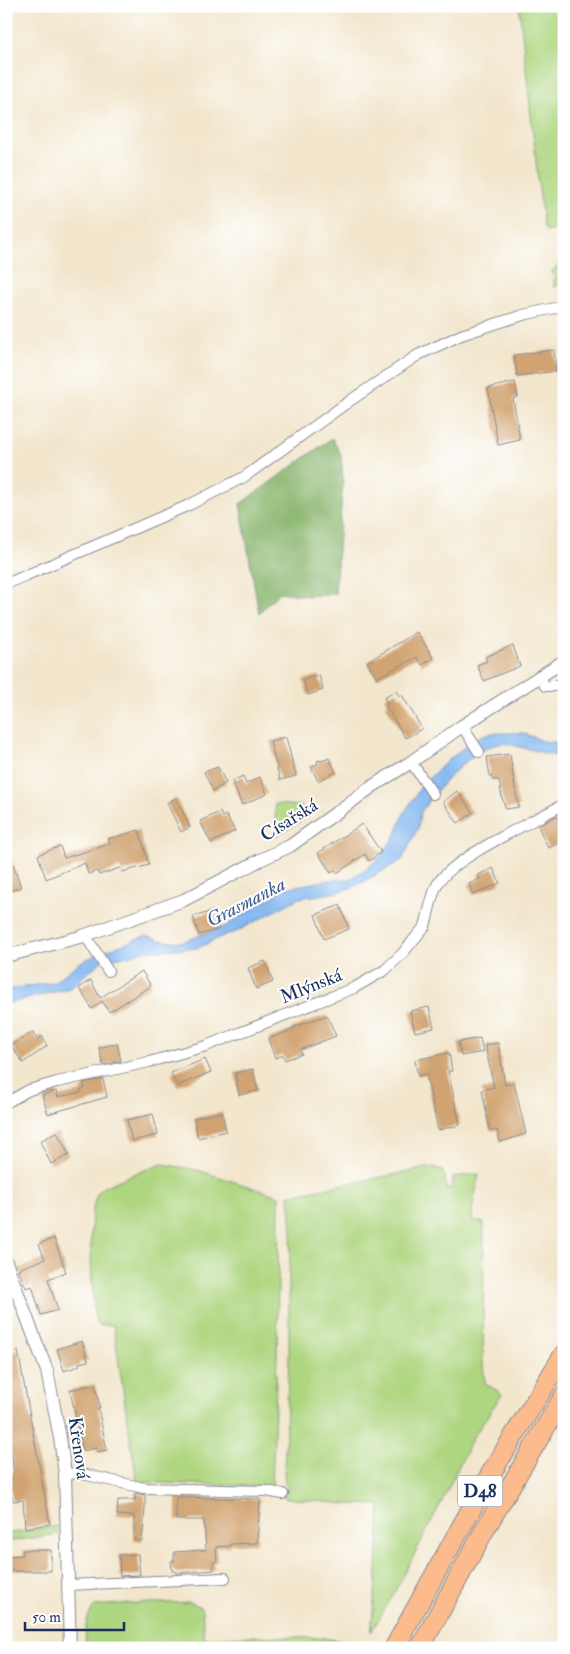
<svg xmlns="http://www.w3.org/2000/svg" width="570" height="1654" font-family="'IM FELL Double Pica',serif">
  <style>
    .green { fill: #aed57f; stroke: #64826e }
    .forest { fill: #8ab66e; stroke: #527266 }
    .water { fill: #80b6ef; stroke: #4e72a6 }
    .building { fill: #d0a370 }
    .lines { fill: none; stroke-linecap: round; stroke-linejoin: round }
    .minor-casing { stroke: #868a95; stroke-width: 12 }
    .tertiary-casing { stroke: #868a95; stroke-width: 14 }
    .motorway-casing { stroke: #868a95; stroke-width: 21 }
    .minor { stroke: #fff; stroke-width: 10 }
    .tertiary { stroke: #fff; stroke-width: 12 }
    .motorway { stroke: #fbbb8d; stroke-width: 19 }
    .labels { text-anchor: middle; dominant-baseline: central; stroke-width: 4; stroke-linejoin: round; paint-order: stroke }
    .shield { fill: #fff; stroke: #5f6d8e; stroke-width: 1 }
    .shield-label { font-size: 18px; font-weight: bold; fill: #1b2f5e }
    .street-label { font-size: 19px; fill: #1b2f5e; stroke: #fff }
    .water-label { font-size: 20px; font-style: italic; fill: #3e5e91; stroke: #fff }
  </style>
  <rect width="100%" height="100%" fill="#fff"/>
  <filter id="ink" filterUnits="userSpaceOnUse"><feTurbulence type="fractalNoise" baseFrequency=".02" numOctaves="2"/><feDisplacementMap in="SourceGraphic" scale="10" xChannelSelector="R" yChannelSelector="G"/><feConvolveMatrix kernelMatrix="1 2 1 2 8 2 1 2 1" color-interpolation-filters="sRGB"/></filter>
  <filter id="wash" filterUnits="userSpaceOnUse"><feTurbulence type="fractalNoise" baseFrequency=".0096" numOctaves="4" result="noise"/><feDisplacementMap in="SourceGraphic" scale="20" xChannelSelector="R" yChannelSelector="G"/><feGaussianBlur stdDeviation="1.12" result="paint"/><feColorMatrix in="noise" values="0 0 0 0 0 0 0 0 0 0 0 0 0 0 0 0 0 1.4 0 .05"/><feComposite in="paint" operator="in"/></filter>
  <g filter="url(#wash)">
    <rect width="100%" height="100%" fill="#f2e6cc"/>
    <!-- green -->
    <path class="green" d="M519 6H564V233L562 228 546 231 543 225Z
      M564 258V281L554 288V276L551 273Z
      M275 804 301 806 304 819 276 836Z
      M162 1164 197 1170 279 1196 277 1356 272 1487 137 1482 113 1325H99L95 1319C93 1296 84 1202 101 1189 104 1186 111 1184 115 1182 130 1175 146 1170 162 1164Z
      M433 1167 442 1170 445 1177 446 1189H452L453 1177 479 1174 472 1211 473 1220 484 1223 483 1364 485 1383 502 1394 472 1439 441 1503 392 1597 371 1632 377 1570 380 1505 345 1504 285 1498 282 1489 290 1490 285 1484 284 1472 289 1359V1270L292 1229 289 1195Z
      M57 1526 58 1534 6 1542V1534Z
      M189 1602 200 1606 202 1610 204 1638 250 1636 323 1638 347 1642 355 1648H86C85 1632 84 1619 95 1606 126 1602 158 1604 189 1602Z"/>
    <!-- forest -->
    <path class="forest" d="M332 438 341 454 343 479 335 594 308 596 280 592 259 613 240 504Z"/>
    <!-- water -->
    <path class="water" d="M493 733H523L543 741 564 743V758L504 743 491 746 476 753 453 773 431 797 420 814 418 828 402 860 358 885 339 892 299 898 234 933 227 934 198 948 143 951 129 956 104 959 70 988 6 1004V990L54 982 79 963 100 953 147 935 160 940 182 942 224 927 286 888 330 880 350 879 366 869 382 855 396 834 404 813 422 785 445 763 469 743 483 735Z"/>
    <g id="blocks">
      <!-- building -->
      <path class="building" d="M554 350 556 371 517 376 514 355Z
        M515 382 518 397 513 398 520 440 498 445 488 388Z
        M417 632 433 658 422 665 417 657 377 678 367 662Z
        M513 645 520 666 484 681 477 665 487 661 485 657Z
        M319 675 323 690 308 695 303 680Z
        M396 691 400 697 402 695 422 729 405 738 386 706 388 704 384 698Z
        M286 737 296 776 280 780 270 741Z
        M510 754 516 795 519 807 506 809 502 798 499 780H492V776H490L487 757Z
        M329 758 336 772 318 781 311 767 317 764 318 760 322 761Z
        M218 767 226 783 213 791 204 772Z
        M243 776 246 784 260 777 267 794 242 805 232 781Z
        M457 791 473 813 458 823 443 802Z
        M176 798 190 827 181 832 167 803Z
        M220 812 222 817 226 815 235 831 211 843 200 821Z
        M557 816 560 823 564 821V841L548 848 538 826Z
        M362 824 381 852 369 861 365 854 337 873 335 870 331 873 318 853Z
        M139 830 149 865 122 872 120 868 99 875 97 871 88 874 85 863 46 879 38 855 60 846 64 858 110 844 108 839Z
        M8 850 21 887 6 892V851Z
        M493 868 500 883 473 895 469 884 480 879 478 875Z
        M340 905 349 929 324 939 315 915Z
        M213 911 219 929 199 935 193 917Z
        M265 961 273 982 256 989 248 968Z
        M142 971 151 986 109 1012 102 1001 92 1009 79 988 91 980 100 998Z
        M429 1007 434 1028 415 1032 410 1011Z
        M327 1015 336 1036 300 1050 302 1054 285 1060 283 1055 275 1058 268 1039 292 1030V1028Z
        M33 1032 37 1039 42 1036 47 1046 23 1063 11 1045Z
        M480 1038 483 1052 461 1056 458 1042Z
        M117 1043 121 1061 103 1065 99 1048Z
        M498 1043 505 1085 514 1083 526 1134 500 1142 497 1130 490 1131 482 1090 494 1087 485 1045Z
        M449 1053 452 1071H448L460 1125 438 1130 426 1074 418 1076 415 1060Z
        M205 1059 211 1072 177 1086 171 1073Z
        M253 1069 258 1091 239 1095 235 1073Z
        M103 1079 107 1097 48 1114 42 1095 56 1091 58 1097 82 1092 81 1089 85 1088 83 1083Z
        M222 1112 226 1131 198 1138 194 1118Z
        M153 1114 158 1135 132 1141 127 1120Z
        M57 1132 69 1155 51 1164 40 1141Z
        M54 1238 66 1272 48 1279 58 1310 41 1315 32 1286 26 1288 18 1269 45 1259 39 1244Z
        M82 1341 88 1361 79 1363V1366L64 1371 57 1349Z
        M18 1351 50 1524 25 1528 23 1500 13 1501 8 1474 14 1473 6 1418V1407L10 1406 6 1393V1353Z
        M95 1384 100 1408H98L107 1450 97 1452 96 1448 83 1451 70 1390Z
        M135 1493 145 1495V1509L142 1541 134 1540V1516L117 1515 118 1500H135Z
        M176 1497 260 1499 257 1543 230 1544V1546L216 1547 217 1562H213L214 1570 176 1573 175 1571H172L171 1561H174V1552L206 1550 204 1520H176Z
        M23 1550H51V1571H6V1556L23 1555Z
        M138 1554 140 1575 120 1576 119 1555Z"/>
    </g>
  </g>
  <g filter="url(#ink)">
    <use href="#blocks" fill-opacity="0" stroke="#868a95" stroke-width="1"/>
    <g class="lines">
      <!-- minor casing -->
      <g class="minor-casing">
        <path id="minor" d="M6 584 189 505 244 477 351 400 418 355 461 335 523 315 564 306
          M539 676 545 686H564
          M462 726 479 752
          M411 762 433 794
          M85 935 108 971
          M6 1103 29 1090 57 1082 149 1062 206 1046 354 988 385 970 402 954 425 926C429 913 431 897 437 885 451 858 535 821 564 804
          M65 1474 78 1473 144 1488 266 1491 283 1494
          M68 1585 225 1578"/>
      </g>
      <!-- tertiary casing -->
      <g class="tertiary-casing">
        <path id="tertiary" d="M6 956 80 937 184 900 260 860 290 846 373 786 411 762 462 726 564 661
          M6 1262 47 1371 60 1438 65 1474 70 1648"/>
      </g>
      <!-- motorway casing -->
      <g class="motorway-casing">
        <path id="motorway" d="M394 1648 490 1475 564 1354
          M420 1648 485 1529 564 1396"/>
      </g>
      <!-- minor -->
      <use href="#minor" class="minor"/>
      <!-- tertiary -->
      <use href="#tertiary" class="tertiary"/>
      <!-- motorway -->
      <use href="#motorway" class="motorway"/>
    </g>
  </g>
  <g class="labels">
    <!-- shield labels -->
    <rect class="shield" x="457.5" y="1475.5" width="45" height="31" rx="4"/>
    <g class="shield-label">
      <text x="480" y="1491">D48</text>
    </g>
    <!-- street labels -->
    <g class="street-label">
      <text transform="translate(289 820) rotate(-32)">Císařská</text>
      <text transform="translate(311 986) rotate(-22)">Mlýnská</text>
      <text transform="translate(79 1448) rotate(82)">Křenová</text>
    </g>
    <!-- water labels -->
    <g class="water-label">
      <text transform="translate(246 902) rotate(-27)">Grasmanka</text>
    </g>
  </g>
  <!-- margin -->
  <rect width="570" height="1654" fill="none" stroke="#fff" stroke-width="25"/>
  <!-- scale -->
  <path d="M25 1622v8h99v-8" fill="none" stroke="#1b2f5e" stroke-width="2.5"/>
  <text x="32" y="1622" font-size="15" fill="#1b2f5e" stroke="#ffffff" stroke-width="4" paint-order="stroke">50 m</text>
</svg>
